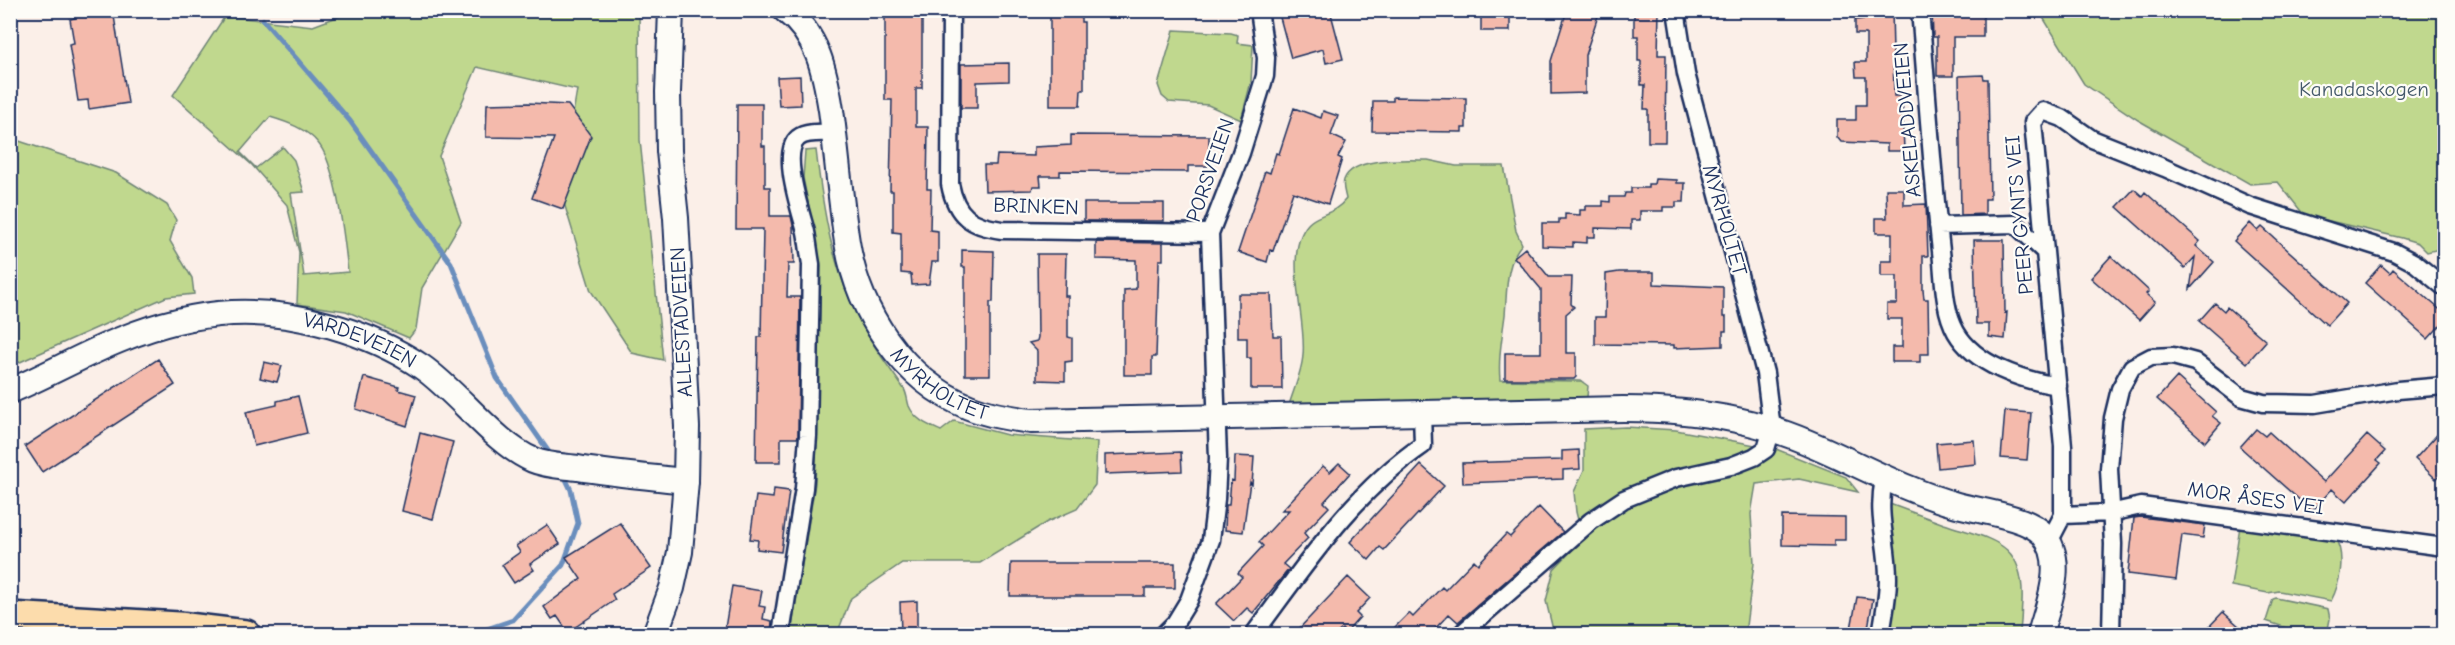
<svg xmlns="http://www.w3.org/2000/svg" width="2455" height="645" font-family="'Comic Neue',sans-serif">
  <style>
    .green { fill: #c0d88e; stroke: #6e8476; stroke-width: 1.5; fill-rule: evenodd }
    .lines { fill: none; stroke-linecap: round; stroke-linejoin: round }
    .stream { stroke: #6b8ebd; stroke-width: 5 }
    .building { fill: #f4baac; stroke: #1b2f5e; stroke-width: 1.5 }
    .street-casing { stroke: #1b2f5e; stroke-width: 21 }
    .secondary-casing { stroke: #1b2f5e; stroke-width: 28 }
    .primary-casing { stroke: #1b2f5e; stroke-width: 32 }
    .street { stroke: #fdfcf7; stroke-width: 16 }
    .secondary { stroke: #fdfcf7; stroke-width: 24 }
    .primary { stroke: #fcdcac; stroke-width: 27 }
    .labels { text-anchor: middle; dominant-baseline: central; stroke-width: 4.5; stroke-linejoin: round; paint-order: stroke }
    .park-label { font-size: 21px; fill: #44596a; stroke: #fdfcf7 }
    .street-label { font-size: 21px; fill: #1b2f5e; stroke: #fdfcf7 }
  </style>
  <rect width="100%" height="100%" fill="#fbefe8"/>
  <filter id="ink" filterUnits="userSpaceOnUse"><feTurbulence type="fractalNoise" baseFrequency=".0167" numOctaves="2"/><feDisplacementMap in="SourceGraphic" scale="12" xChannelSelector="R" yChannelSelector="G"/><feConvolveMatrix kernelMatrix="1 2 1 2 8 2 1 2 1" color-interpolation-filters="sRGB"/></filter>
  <g filter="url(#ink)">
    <!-- green -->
    <path class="green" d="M353 11H639L640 140 663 360 632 353 591 291 560 190 577 90 477 67 439 156 461 222 422 288 416 329 409 338 346 311 297 304 299 252 287 205 252 165 173 95 225 16 313 26ZM270 117C287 122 307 129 318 143 337 165 345 243 348 272L304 276 291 193 304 192 294 160 283 147 256 168 240 152Z
      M2039 11H2444V248L2427 252 2418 243 2402 238 2304 215 2278 182 2250 184 2138 120 2084 84Z
      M1174 30 1231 33 1238 35 1237 43 1253 45 1251 82 1241 120 1208 105 1169 102 1162 96 1158 85Z
      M10 138 116 173 167 205 176 220 170 241 192 278 194 294 166 297 11 366Z
      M816 150C823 210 832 269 861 323 873 347 889 367 904 389 907 394 907 400 909 406 915 420 928 425 941 431L954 421 1007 435 1097 442 1095 485 1077 509 1047 522 980 563H902L851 598 837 634H791L815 483 817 434 821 266 803 178 805 151Z
      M1428 160 1456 166H1504L1516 231 1522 244C1505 263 1507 292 1505 315 1502 338 1498 358 1500 380L1581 381 1588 386 1587 397 1289 405C1294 389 1302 371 1303 355 1307 318 1282 254 1308 224 1316 214 1334 215 1346 199 1345 193 1342 186 1344 180 1352 156 1407 160 1428 160Z
      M1626 427 1676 430 1776 449 1846 477 1858 492 1799 479 1756 484 1751 514 1754 563 1745 634H1554L1546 601 1554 569 1583 539 1576 512 1574 492 1584 470V429Z
      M1887 503C1906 510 1925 517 1944 524 1992 540 2025 541 2022 602 2021 613 2022 624 2019 634H1892V605Z
      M2240 526 2335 538C2346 555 2340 584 2331 601L2279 591 2268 593 2231 586Z
      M2276 598 2328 609 2330 619 2327 634H2305L2266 621 2273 599Z"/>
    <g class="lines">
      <!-- stream -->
      <path class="stream" d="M263 20 350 121 451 263 497 378 553 458
        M472 634 513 620 563 565 578 523 571 490 563 473"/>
    </g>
    <!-- building -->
    <path class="building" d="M74 10H113L128 103 89 109 88 100 78 101 69 44 74 43 70 19 75 18Z
      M890 10H920V16H922V88H916V127H928L927 189H931L930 230 938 231V262H932L929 284 912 285 911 274 901 273V233L893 232V191H890L892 100H885V15H890Z
      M1050 10H1081V22H1084V90H1081L1080 106H1050Z
      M1278 10H1330L1343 59 1326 63 1323 49 1291 58Z
      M1481 10H1510V31H1481Z
      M1567 10H1600L1585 55V93L1551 94V61Z
      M1634 10H1659L1658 55H1666L1665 142H1648V109H1644L1645 85H1641V61H1638V36H1634Z
      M1865 10H1892L1894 96H1902L1904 151H1887V144L1841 142 1837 137V120H1856V105H1866V77H1856L1855 62H1866V34H1855V20L1865 19Z
      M1932 10H1983V37H1953V76H1937V37H1933Z
      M1009 63V81L977 82V108H961V64Z
      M1983 75 1984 79H1988L1990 199H1985V214L1961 215 1959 76Z
      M800 76 801 105 779 106 777 77Z
      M1393 97 1466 98V128H1462V132L1372 131 1373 101H1393Z
      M528 103 568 105 591 136 563 209 532 198 554 138 486 137 487 104Z
      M737 104H762V146H765V187H770V216H791L793 225 794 264H788L787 297H800L798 436 797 438H781V462H756L758 337H761L763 229H736Z
      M1294 108 1321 118 1323 111 1338 116 1331 135 1346 142 1338 157 1342 159 1328 204 1293 192 1273 251 1270 250 1267 262 1238 252 1265 171 1270 173 1276 153 1279 154Z
      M1071 135 1209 136V166H1188V172L1060 171V176H1040L1041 186H1033L1032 190 985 191 984 165H996L997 155 1034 156V147L1071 145Z
      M1655 179 1677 180V183H1685L1684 202H1676V207H1663V211H1640V220H1631V229L1595 228V237H1587V243L1573 242V247L1542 246V223H1559V219H1565V214L1580 215V210H1586V206H1603V201L1610 202V197H1624L1625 193H1631V188H1648V184H1654Z
      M1886 189H1904V205L1926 204 1928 256H1923V290L1924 299H1928L1929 354H1920V362H1892V347H1902V319H1887V304H1897V276H1881V261H1892V233H1876V218H1887Z
      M2134 189 2142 196 2145 192 2200 241 2196 246 2214 262 2190 289 2195 257 2185 268 2117 207Z
      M1084 203H1164V221H1084Z
      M2250 223 2258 231 2262 227 2347 303 2327 325 2234 241Z
      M1974 240H2004L2005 313 2007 312 2005 339 1989 337V324H1976Z
      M1096 242 1163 243V260H1159L1156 357H1152V375H1124V290L1136 289V260L1096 259Z
      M1525 248 1549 277H1572L1571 304 1574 307 1566 314V353H1576V377L1574 379H1505V353H1541V289L1514 257Z
      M962 250 994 251 993 302H990V375H965V267H962Z
      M1037 254H1066L1065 296H1068V337L1072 338V361L1065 362V381L1037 380V351L1029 343 1037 341 1038 337Z
      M2111 256 2149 291 2146 294 2155 302 2139 320 2091 278Z
      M2381 265 2390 273 2393 269 2445 314V320L2428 339 2365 283Z
      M1619 272H1654V284L1723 287V317H1726V331H1723V346L1674 348V345L1595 344V317H1605L1606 274Z
      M1238 294H1271L1273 336H1281L1282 389H1251V358H1247V338H1238Z
      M2215 303 2224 311 2227 307 2266 341 2247 363 2199 321Z
      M158 359 175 385 42 472 25 446Z
      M264 362 282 366 277 382 260 378Z
      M364 377 399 387 398 390 416 395 407 426 356 409Z
      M2177 377 2216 412 2212 416 2221 423 2205 442 2157 399Z
      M298 396 307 433 254 446 246 412 277 405V401Z
      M2005 411 2031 413 2027 460 2001 458Z
      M2445 426V470L2436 479 2415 459Z
      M2256 429 2265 436 2269 432 2324 482 2367 435 2385 451 2377 460 2381 463 2346 502 2332 489 2312 511 2240 447Z
      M420 433 453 442 433 519 402 511Z
      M1974 440 1976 464 1938 468 1936 443Z
      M1579 450 1580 469 1563 470V479L1463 483 1462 463 1562 460V451Z
      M1181 452 1182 471 1105 474V455Z
      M1235 456 1254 457 1252 485 1250 482 1243 532 1225 530 1226 505H1229L1231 480 1234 481Z
      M1339 463 1350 473 1324 502 1329 507 1304 533 1308 538 1283 564 1289 569 1253 613 1247 608 1234 621 1216 604 1242 577 1238 573 1263 546 1259 542 1289 510H1282L1323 466 1330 472Z
      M1421 465 1444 486 1384 550 1380 547 1369 560 1350 542Z
      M774 489 789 491 781 552 757 549 758 540 750 539 756 496 773 498Z
      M1539 507 1563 532 1458 622 1449 614 1430 634H1388L1409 613 1413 617 1442 587 1445 590 1474 560 1478 564 1506 534 1510 537Z
      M1782 516 1845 517V540H1834V546L1782 545Z
      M2141 517 2205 525 2203 538 2182 535 2176 580 2128 574 2134 518Z
      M620 523 651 568 612 594 615 600 568 632 557 616 552 619 544 607 581 579 566 557Z
      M547 525 560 544 530 564 534 570 514 583 502 565 520 552 516 546Z
      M1011 563H1175V588H1145V596H1010Z
      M1348 577 1370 598 1356 613 1360 617 1346 633 1342 629 1336 634H1294Z
      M732 586 762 591 759 606 765 607 763 619 772 621 771 634H724Z
      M1857 597 1873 599 1867 634H1850Z
      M917 601V634H901L900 602Z
      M2223 612 2248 634H2202Z"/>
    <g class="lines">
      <!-- street casing -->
      <g class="street-casing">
        <path id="street" d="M951 10 950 184C956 216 971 226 1002 230L1210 233
          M1920 10C1927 91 1932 171 1941 251 1944 277 1943 309 1956 332 1975 365 2022 380 2058 386
          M1938 226 2015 224 2044 251
          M2063 515 2110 513 2141 506 2444 547
          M2049 542 2063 515V446L2033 122 2043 111 2062 118 2092 139 2165 168 2250 206 2394 252 2415 263 2444 287
          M781 634 804 488 808 436 811 264C809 253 808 242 806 232 801 212 780 153 798 138 806 131 824 133 834 133
          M1164 634 1175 623 1189 600 1211 540 1216 499 1218 458 1210 233 1241 153 1265 76 1266 58 1259 10
          M1254 634C1304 567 1352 493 1423 445L1422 413
          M1461 634 1591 521 1624 499 1676 478 1731 466 1754 457 1766 449 1772 429 1765 373 1686 74 1676 10
          M1881 634C1884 616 1888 596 1888 578 1888 540 1876 518 1884 479
          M2111 634 2113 544 2109 469 2113 418 2120 389 2132 367 2151 357 2173 356 2195 362 2241 397 2263 403 2315 404 2398 390 2444 386"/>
      </g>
      <!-- secondary casing -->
      <g class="secondary-casing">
        <g id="secondary">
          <path id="s1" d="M785 10C818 35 825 72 831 110 837 154 840 198 847 242 858 311 902 380 969 407 989 415 1010 418 1031 421L1623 409C1667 409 1711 413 1754 424 1825 442 1887 486 1957 505 1980 511 2028 517 2043 534 2067 561 2048 605 2040 634"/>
          <path id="s2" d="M10 391C48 375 84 354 122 339 156 325 195 315 232 313 295 310 370 332 422 367 459 393 495 444 533 460 547 466 563 466 578 468 614 474 650 477 686 481"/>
          <path d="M655 634 672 588 680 552 686 481 687 427 681 308 676 218 669 151 668 92 671 10"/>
        </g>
      </g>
      <!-- primary casing -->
      <g class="primary-casing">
        <path id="primary" d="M10 616 179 626 246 634"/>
      </g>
      <!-- street -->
      <use href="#street" class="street"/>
      <!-- secondary -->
      <use href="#secondary" class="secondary"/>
      <!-- primary -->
      <use href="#primary" class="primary"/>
    </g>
  </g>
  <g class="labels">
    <!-- park labels -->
    <g class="park-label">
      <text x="2364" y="89">Kanadaskogen</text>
    </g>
    <!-- street labels -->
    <g class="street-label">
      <text transform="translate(1907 120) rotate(-95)">ASKELADDVEIEN</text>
      <text transform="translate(1210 170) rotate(-71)">PORSVEIEN</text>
      <text transform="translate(1036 206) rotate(2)">BRINKEN</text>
      <text transform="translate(2019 215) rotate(-95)">PEER GYNTS VEI</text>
      <text transform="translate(1725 220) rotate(74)">MYRHOLTET</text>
      <text transform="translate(681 322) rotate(-93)">ALLESTADVEIEN</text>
      <text stroke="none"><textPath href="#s2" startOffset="369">VARDEVEIEN</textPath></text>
      <text stroke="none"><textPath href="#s1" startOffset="423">MYRHOLTET</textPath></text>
      <text transform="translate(2256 498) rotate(8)">MOR ÅSES VEI</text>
    </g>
  </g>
  <!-- margin -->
  <rect width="2455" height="645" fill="none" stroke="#fdfcf7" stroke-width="36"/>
  <rect x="18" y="18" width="2419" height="609" fill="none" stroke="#1b2f5e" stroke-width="2" filter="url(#ink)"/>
</svg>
